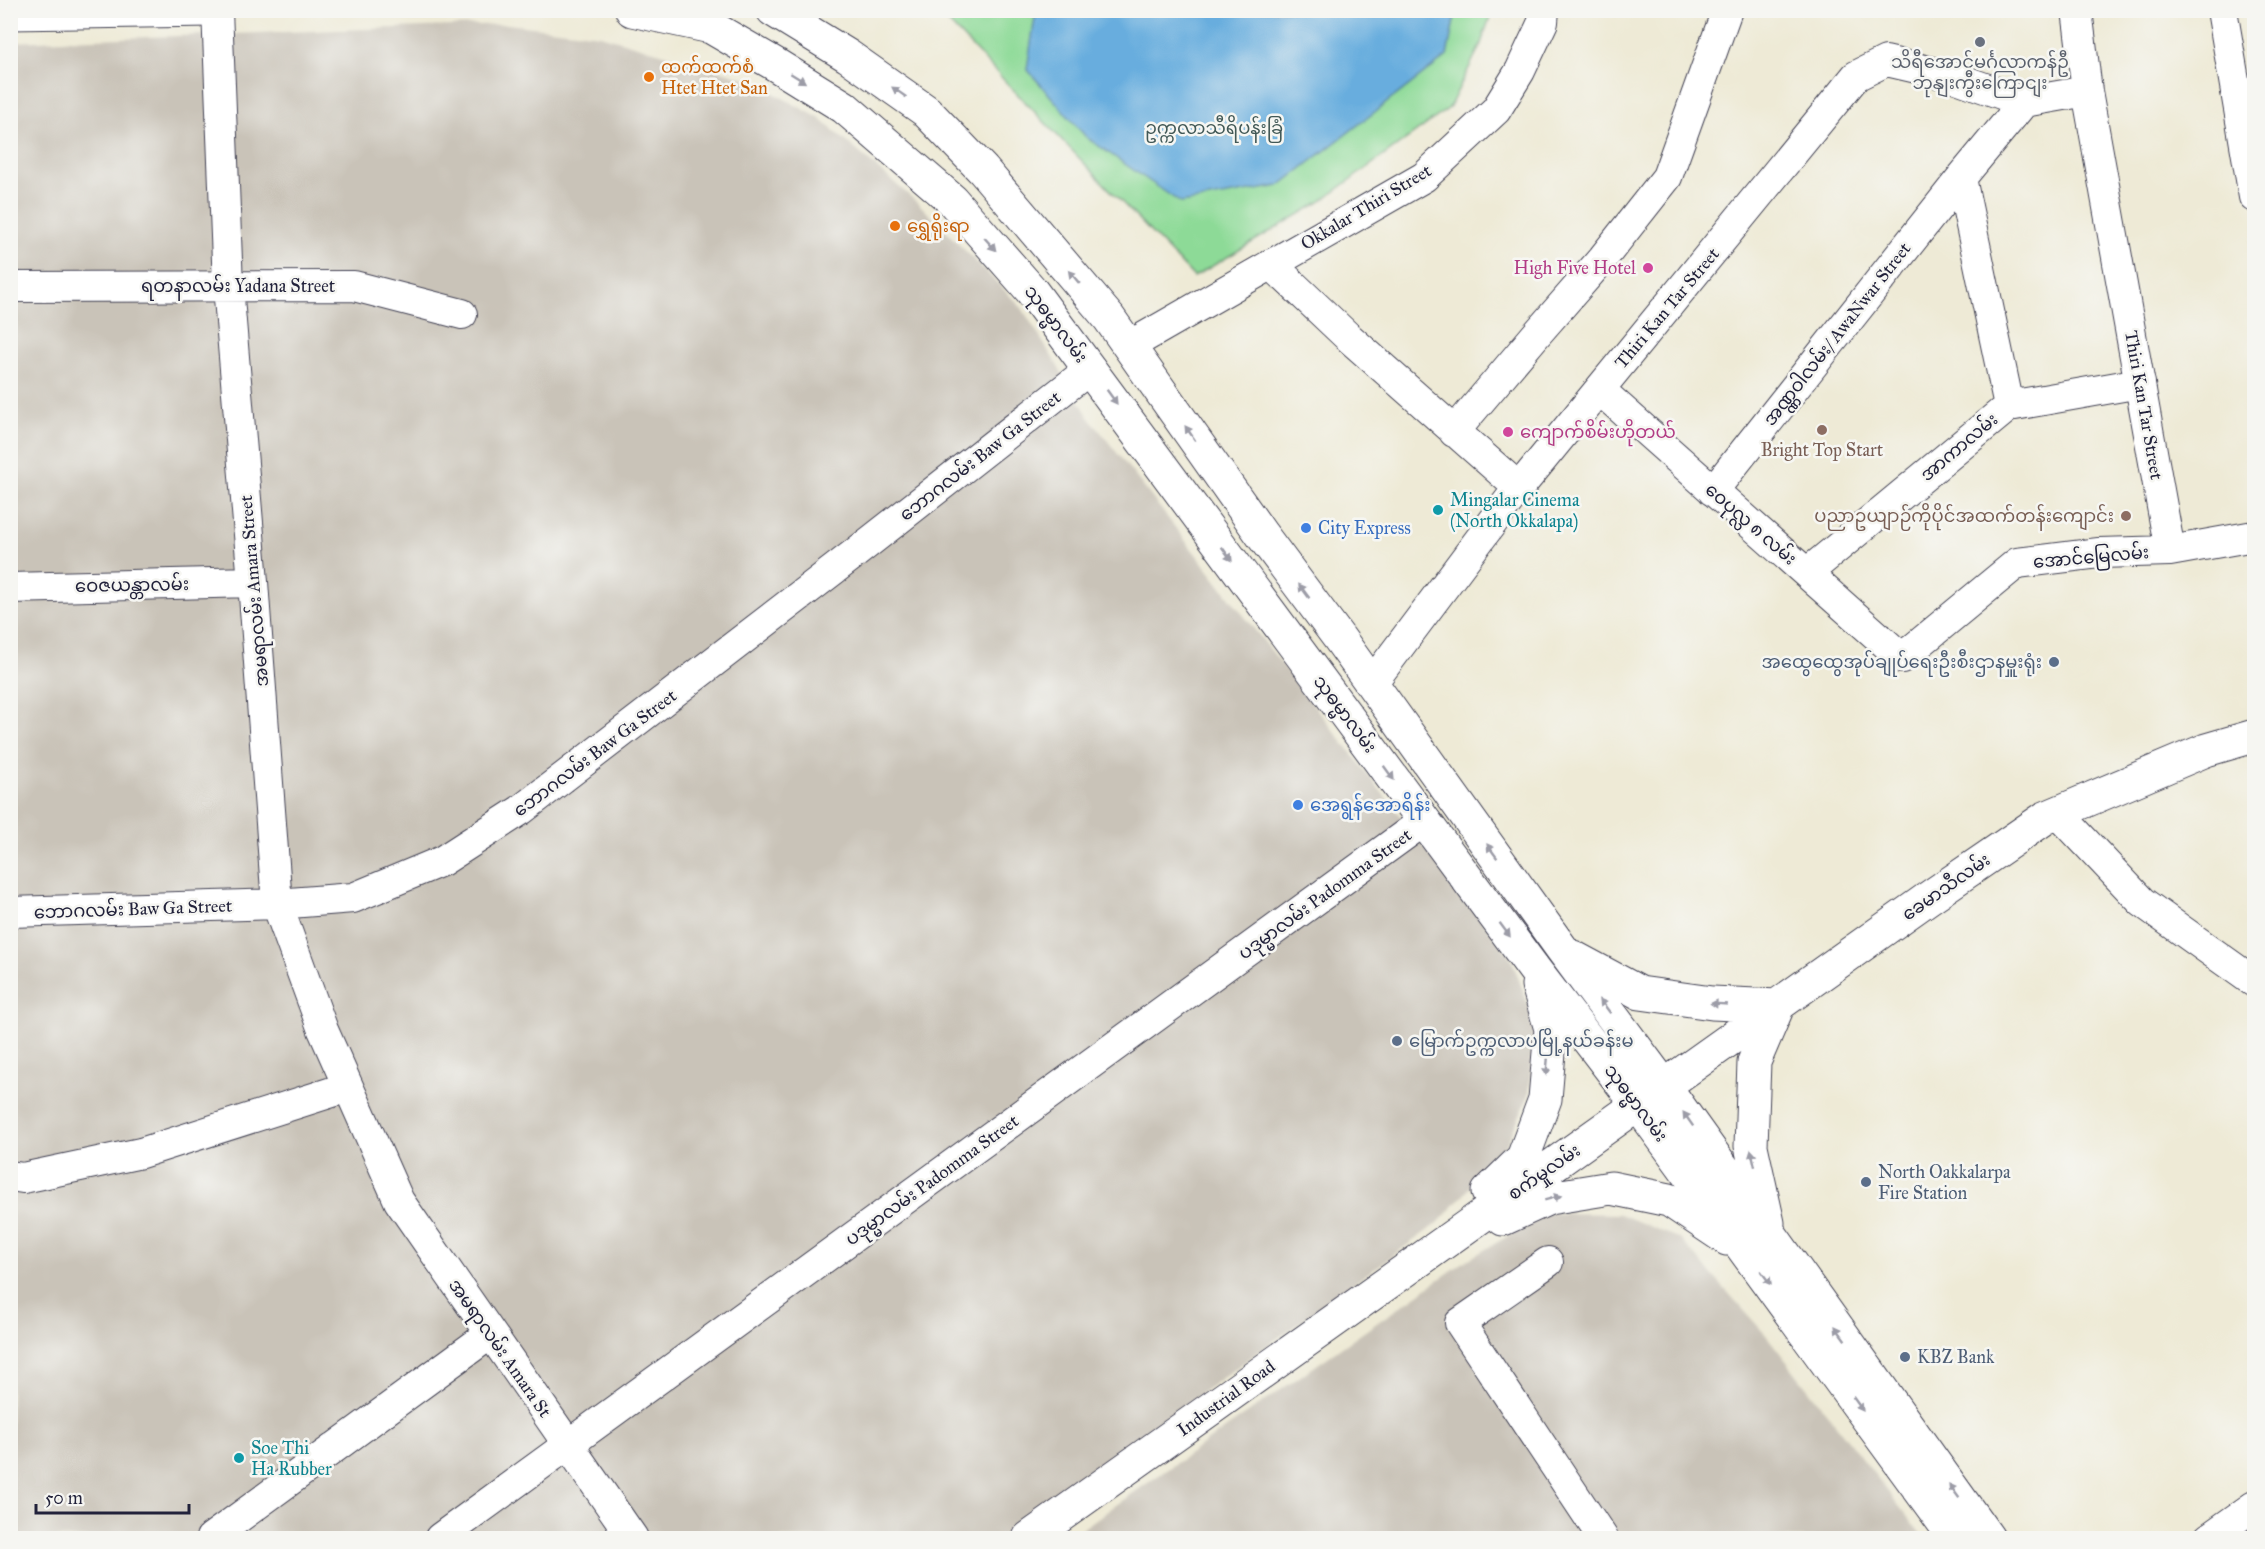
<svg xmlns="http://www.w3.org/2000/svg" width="2265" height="1549" font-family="'IM FELL Great Primer','Noto Sans Myanmar',serif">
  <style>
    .industrial { fill: #c9c3b8 }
    .green { fill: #8dda97; stroke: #587e69; stroke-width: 1.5 }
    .water { fill: #68adde; stroke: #45688c; stroke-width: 1.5 }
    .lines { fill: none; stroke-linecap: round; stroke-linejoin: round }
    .minor-casing { stroke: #414052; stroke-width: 32 }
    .major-casing { stroke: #414052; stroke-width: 35 }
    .minor { stroke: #fff; stroke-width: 30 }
    .major { stroke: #fff; stroke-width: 33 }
    .oneway { fill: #9c9ca7 }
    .worship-dot { fill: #6b7280; stroke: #f6f6f2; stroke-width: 2 }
    .food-dot { fill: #e8710a; stroke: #f6f6f2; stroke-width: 2 }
    .hotel-dot { fill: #d1479c; stroke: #f6f6f2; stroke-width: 2 }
    .education-dot { fill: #8d6e63; stroke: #f6f6f2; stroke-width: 2 }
    .culture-dot { fill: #0f9aa8; stroke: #f6f6f2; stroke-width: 2 }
    .shop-dot { fill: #3f7fe0; stroke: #f6f6f2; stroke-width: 2 }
    .service-dot { fill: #5c6f8a; stroke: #f6f6f2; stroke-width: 2 }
    .labels { text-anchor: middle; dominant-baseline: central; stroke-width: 5; stroke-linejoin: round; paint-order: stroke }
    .worship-label { font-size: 18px; fill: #5b616d; stroke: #f6f6f2 }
    .food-label { font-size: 18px; fill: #c56008; stroke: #f6f6f2; text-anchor: start }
    .park-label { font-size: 18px; fill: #425957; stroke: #f6f6f2 }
    .street-label { font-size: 18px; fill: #22223b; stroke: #f6f6f2 }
    .hotel-label { font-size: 18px; fill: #b23c85; stroke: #f6f6f2; text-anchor: end }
    .education-label { font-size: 18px; fill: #785e54; stroke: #f6f6f2 }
    .culture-label { font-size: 18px; fill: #0d838f; stroke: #f6f6f2; text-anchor: start }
    .shop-label { font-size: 18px; fill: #366cbe; stroke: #f6f6f2; text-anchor: start }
    .service-label { font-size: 18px; fill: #4e5e75; stroke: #f6f6f2; text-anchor: start }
  </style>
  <rect width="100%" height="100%" fill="#f6f6f2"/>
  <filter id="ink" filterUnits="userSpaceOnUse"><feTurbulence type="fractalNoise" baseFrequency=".0167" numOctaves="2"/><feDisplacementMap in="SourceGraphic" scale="12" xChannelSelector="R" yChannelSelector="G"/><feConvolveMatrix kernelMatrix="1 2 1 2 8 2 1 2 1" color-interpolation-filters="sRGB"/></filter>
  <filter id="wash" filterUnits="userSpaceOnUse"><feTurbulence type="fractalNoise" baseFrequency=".008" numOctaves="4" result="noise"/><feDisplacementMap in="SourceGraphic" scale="24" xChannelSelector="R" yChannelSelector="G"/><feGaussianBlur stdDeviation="1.35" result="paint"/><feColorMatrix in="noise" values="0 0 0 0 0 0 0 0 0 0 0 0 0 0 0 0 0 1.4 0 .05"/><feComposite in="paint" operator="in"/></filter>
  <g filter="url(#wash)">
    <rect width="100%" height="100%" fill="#eeead6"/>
    <!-- industrial -->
    <path class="industrial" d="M507 24 600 35 748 79 819 118 918 203 1022 308 1089 417 1511 958 1534 1021 1529 1095 1504 1150 1438 1223 999 1538H11L10 42Z
      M1547 1213 1620 1214 1680 1239 1766 1335 1924 1538H1069L1464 1262Z"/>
    <!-- green -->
    <path class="green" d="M949 10 1492 11 1481 44 1449 108 1320 202 1194 277 946 20Z"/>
    <!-- water -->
    <path class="water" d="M1036 11V10L1456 11 1447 56 1279 186 1181 203 1086 137 1027 69Z"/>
  </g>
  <g filter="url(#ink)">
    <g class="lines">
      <!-- minor casing -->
      <g class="minor-casing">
        <path id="minor" d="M217 10 228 286 253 582 277 904 323 1030 399 1201 633 1538
          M2077 10 2087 91 2170 551
          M2222 10 2254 197
          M1961 178 2009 406
          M1271 264 1347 336 1519 488
          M10 287 354 286 462 314
          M1129 346 1424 177 1496 110 1520 71 1543 22 1544 10
          M1600 390 1902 658 2017 563 2099 553 2170 551 2254 536
          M1454 432 1535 336 1603 258 1667 177 1727 10
          M1713 491 1961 178 2024 102 2087 91
          M1807 573 2009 406 2140 383
          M10 588 253 582
          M1372 683 1513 495 1856 76 1886 61 1951 76 2024 102
          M2058 813 2142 902 2254 982
          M10 912 277 904 353 898 442 861 521 810 854 554 1090 369
          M10 1176 23 1178 141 1153 348 1087
          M1548 1262 1460 1323 1603 1538
          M211 1538 490 1334
          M440 1538 1424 821
          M2209 1538 2254 1506"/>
      </g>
      <!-- major casing -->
      <g class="major-casing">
        <path id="major" d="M632 10 711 27 773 63 844 107 952 200 1031 290 1534 969 1639 1106 1955 1538
          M773 10 848 56 926 111 983 170 1109 318 1262 535 1339 638 1562 949 1665 1087 1988 1538
          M10 13 211 10
          M1573 957 1640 993 1712 1003 1778 1006
          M1488 1192 1523 1158 1545 1099 1551 1029 1538 985
          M1503 1219 1549 1198 1611 1188 1669 1200 1727 1239
          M1768 1223 1751 1146 1754 1062 1778 1006
          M1029 1538 1927 899 2045 818 2206 750 2254 736"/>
      </g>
      <!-- minor -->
      <use href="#minor" class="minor"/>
      <!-- major -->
      <use href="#major" class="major"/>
    </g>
    <!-- one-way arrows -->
    <defs><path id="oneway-solid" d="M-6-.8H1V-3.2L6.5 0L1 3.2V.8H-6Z" transform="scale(1.5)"/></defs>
    <g class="oneway">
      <use href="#oneway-solid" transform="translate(798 78) rotate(32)"/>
      <use href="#oneway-solid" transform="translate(899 92) rotate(-145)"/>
      <use href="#oneway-solid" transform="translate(990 244) rotate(48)"/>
      <use href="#oneway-solid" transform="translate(1074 277) rotate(-130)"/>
      <use href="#oneway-solid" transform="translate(1112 397) rotate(54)"/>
      <use href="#oneway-solid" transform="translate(1190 433) rotate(-125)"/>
      <use href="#oneway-solid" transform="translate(1227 554) rotate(54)"/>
      <use href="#oneway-solid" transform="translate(1304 591) rotate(-127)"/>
      <use href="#oneway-solid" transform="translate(1389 773) rotate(54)"/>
      <use href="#oneway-solid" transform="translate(1492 851) rotate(-126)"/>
      <use href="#oneway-solid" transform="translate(1505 930) rotate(53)"/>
      <use href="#oneway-solid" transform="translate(1719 1004) rotate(-177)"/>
      <use href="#oneway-solid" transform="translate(1605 1006) rotate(-127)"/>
      <use href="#oneway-solid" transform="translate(1547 1067) rotate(95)"/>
      <use href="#oneway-solid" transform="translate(1688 1119) rotate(-125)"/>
      <use href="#oneway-solid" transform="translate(1753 1158) rotate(-103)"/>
      <use href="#oneway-solid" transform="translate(1553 1198) rotate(-15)"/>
      <use href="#oneway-solid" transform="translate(1766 1278) rotate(53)"/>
      <use href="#oneway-solid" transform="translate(1840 1333) rotate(-126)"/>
      <use href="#oneway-solid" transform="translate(1858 1404) rotate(54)"/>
      <use href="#oneway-solid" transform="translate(1954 1491) rotate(-126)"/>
    </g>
  </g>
  <!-- markers -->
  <circle class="worship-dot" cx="1980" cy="42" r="6"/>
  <g class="food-dot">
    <circle cx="649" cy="77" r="6"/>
    <circle cx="895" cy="226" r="6"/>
  </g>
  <g class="hotel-dot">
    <circle cx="1648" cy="268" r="6"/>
    <circle cx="1508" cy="432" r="6"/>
  </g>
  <g class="education-dot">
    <circle cx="1822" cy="430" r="6"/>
    <circle cx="2126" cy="516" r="6"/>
  </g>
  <g class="culture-dot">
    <circle cx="1438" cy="510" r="6"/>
    <circle cx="239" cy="1458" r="6"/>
  </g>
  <g class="shop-dot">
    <circle cx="1306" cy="528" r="6"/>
    <circle cx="1298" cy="805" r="6"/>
  </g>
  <g class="service-dot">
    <circle cx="2054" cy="662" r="6"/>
    <circle cx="1397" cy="1041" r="6"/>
    <circle cx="1866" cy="1182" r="6"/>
    <circle cx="1905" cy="1357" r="6"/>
  </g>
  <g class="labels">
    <!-- worship labels -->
    <g class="worship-label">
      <text x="1980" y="62">သိရီအောင်မင်္ဂလာကန်ဦ<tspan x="1980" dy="21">ဘုနျးကွီးကြောငျး</tspan></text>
    </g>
    <!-- food labels -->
    <g class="food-label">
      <text x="661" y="67">ထက်ထက်စံ<tspan x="661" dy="21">Htet Htet San</tspan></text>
      <text x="907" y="226">ရွှေရိုးရာ</text>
    </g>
    <!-- park labels -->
    <g class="park-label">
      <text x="1214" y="128">ဥက္ကလာသီရိပန်းခြံ</text>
    </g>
    <!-- street labels -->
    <g class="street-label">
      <text transform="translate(1366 207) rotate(-31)">Okkalar Thiri Street</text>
      <text x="238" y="286">ရတနာလမ်း Yadana Street</text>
      <text transform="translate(1667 308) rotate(-50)">Thiri Kan Tar Street</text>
      <text transform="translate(1056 324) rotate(53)">သုဓမ္မာလမ်း</text>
      <text transform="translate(1837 334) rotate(-52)">အဏ္ဏဝါလမ်း/ AwaNwar Street</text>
      <text transform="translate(2144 405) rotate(80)">Thiri Kan Tar Street</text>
      <text transform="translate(1959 447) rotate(-40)">အာကာလမ်း</text>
      <text transform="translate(980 456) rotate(-38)">ဘောဂလမ်း Baw Ga Street</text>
      <text transform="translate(1751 524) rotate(41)">ဝေပုလ္လ ၈ လမ်း</text>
      <text transform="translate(2091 557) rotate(-5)">အောင်မြေလမ်း</text>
      <text transform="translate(132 585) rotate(-1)">ဝေဇယန္တာလမ်း</text>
      <text transform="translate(254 591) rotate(-95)">အမရာလမ်း Amara Street</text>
      <text transform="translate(1345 714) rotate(53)">သုဓမ္မာလမ်း</text>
      <text transform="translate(595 753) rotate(-37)">ဘောဂလမ်း Baw Ga Street</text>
      <text transform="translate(1946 887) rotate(-35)">ခေမာသီလမ်း</text>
      <text transform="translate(1325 894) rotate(-36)">ပဒုမ္မာလမ်း Padomma Street</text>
      <text transform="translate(133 909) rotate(-2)">ဘောဂလမ်း Baw Ga Street</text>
      <text transform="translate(1636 1103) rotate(53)">သုဓမ္မာလမ်း</text>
      <text transform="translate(1544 1172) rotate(-35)">စက်မှုလမ်း</text>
      <text transform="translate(932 1180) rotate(-36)">ပဒုမ္မာလမ်း Padomma Street</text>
      <text transform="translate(500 1348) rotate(55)">အမရာလမ်း Amara St</text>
      <text transform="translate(1226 1398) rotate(-36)">Industrial Road</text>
    </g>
    <!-- hotel labels -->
    <g class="hotel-label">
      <text x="1636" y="268">High Five Hotel</text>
      <text x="1520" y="432" text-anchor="start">ကျောက်စိမ်းဟိုတယ်</text>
    </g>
    <!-- education labels -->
    <g class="education-label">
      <text x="1822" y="450">Bright Top Start</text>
      <text x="2114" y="516" text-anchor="end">ပညာဥယျာဉ်ကိုပိုင်အထက်တန်းကျောင်း</text>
    </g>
    <!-- culture labels -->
    <g class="culture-label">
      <text x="1450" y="500">Mingalar Cinema<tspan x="1450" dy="21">(North Okkalapa)</tspan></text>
      <text x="251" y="1448">Soe Thi<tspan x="251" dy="21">Ha Rubber</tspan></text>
    </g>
    <!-- shop labels -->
    <g class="shop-label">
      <text x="1318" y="528">City Express</text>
      <text x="1310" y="805">အေရွန်အောရိန်း</text>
    </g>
    <!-- service labels -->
    <g class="service-label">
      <text x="2042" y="662" text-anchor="end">အထွေထွေအုပ်ချုပ်ရေးဦးစီးဌာနမှူးရုံး</text>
      <text x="1409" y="1041">မြောက်ဥက္ကလာပမြို့နယ်ခန်းမ</text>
      <text x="1878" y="1172">North Oakkalarpa<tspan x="1878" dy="21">Fire Station</tspan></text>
      <text x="1917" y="1357">KBZ Bank</text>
    </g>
  </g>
  <!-- margin -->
  <rect width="2265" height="1549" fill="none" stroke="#f6f6f2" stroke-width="36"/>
  <!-- scale -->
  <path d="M36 1504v9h153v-9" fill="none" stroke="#22223b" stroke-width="3"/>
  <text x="45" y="1504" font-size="18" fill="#22223b" stroke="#f6f6f2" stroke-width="4.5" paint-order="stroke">50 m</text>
</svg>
